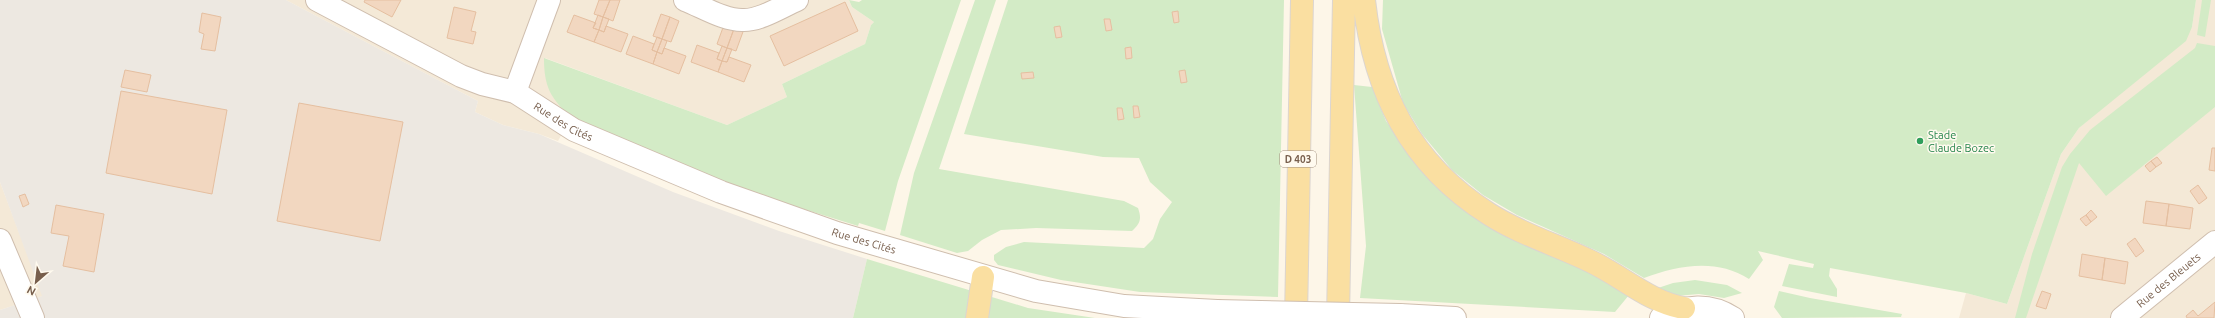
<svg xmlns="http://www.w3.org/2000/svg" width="2215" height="318" font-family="Ubuntu,sans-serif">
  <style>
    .residential { fill: #f4e9d7 }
    .industrial { fill: #ede8e1 }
    .green { fill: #d3ebc6 }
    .building { fill: #f2d7c0; stroke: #e5bfa0 }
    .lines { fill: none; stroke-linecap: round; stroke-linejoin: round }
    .minor-casing { stroke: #cfbeae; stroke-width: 24 }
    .major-casing { stroke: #dcd5d0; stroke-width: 24 }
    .minor { stroke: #fff; stroke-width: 22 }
    .major { stroke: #fadfa1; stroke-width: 22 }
    .minor-bridge-casing { stroke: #cfbeae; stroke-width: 24; stroke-linecap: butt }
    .minor-bridge { stroke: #fff; stroke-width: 22 }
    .leisure-dot { fill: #2e9e5b; stroke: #fffaef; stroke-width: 1.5 }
    .labels { text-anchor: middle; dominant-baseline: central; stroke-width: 3; stroke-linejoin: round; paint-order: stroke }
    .shield { fill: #fffaef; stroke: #a08d7d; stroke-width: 1 }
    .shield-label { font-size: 10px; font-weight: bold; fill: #775e4c }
    .street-label { font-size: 11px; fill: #775e4c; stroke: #fffaef }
    .leisure-label { font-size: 11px; fill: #27864d; stroke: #fffaef; text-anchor: start }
  </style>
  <rect width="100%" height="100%" fill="#fdf6e8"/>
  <!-- residential -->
  <path class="residential" d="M286 0H849L852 7 874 22 871 25 865 44 782 84 787 97 727 125 545 58 571 117 558 141 539 134 503 125 475 112 478 101Z
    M2196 0H2215V318H1959L1966 293 2007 304 2061 154 2079 128 2192 27Z
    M0 182 43 296 0 310Z"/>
  <!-- industrial -->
  <path class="industrial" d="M0 0H286L478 101 475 112 503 125 539 134 673 192 779 231 867 259 853 318H0V310L42 296 0 182Z"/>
  <!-- green -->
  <path class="green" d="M849 0 859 2 862 0H961L898 181 885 231 859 223 858 226 778 201 707 175 571 117C550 98 544 86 544 58L727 125 787 97 782 84 865 44 871 25 874 22 852 7Z
    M975 0H996L939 169 1124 201 1138 208C1142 219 1140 224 1132 231L1036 228 1001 230 982 240 968 251 957 253 900 235 914 173Z
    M1008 0H1284L1278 297 1140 292 1061 280 998 265 994 260V255L1006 247 1024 242 1144 248 1153 239 1160 219 1172 202 1150 182 1139 158 1103 157 964 134Z
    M1383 0H2196L2192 27 2186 41 2079 128 2061 154 2007 304 1966 293 1830 268 1829 276 1837 289V297L1782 286 1789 264 1813 268 1814 264 1758 251 1763 260 1749 279C1717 258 1678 265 1644 278L1604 254 1517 215 1483 195 1452 170 1422 134 1403 103 1382 29Z
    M2202 0H2211L2205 37 2197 35Z
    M2197 43 2215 46V107L2106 196 2079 163 2026 318H2015L2032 254 2062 167 2070 154 2090 130 2195 48Z
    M1354 85 1372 87 1386 121 1408 152 1434 185 1462 209 1496 230 1572 262 1629 295 1615 312 1360 298 1366 246Z
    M867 259 1028 308 1095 318H853Z
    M1695 280 1727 285 1742 293 1724 298 1699 294 1676 296 1658 288 1673 283Z
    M1779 291 1810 298 1902 314 1901 317 1782 318 1774 307Z"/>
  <!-- building -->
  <path class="building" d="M365 0H401L392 17 364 2Z
    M599 0H610L603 17 594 14Z
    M610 0H620L613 21 603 17Z
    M845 2 858 31 784 66 770 36Z
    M454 7 476 12 471 31 476 32 473 44 447 38Z
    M1178 11 1179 22 1174 23 1172 12Z
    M202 13 221 17 215 51 201 49 204 34 199 32Z
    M661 14 670 17 662 39 653 36Z
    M574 15 596 23 593 28 599 30 594 42 567 32Z
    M598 15 603 17 599 30 593 28Z
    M603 17 609 19 604 32 599 30Z
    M670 17 679 21 671 42 662 39Z
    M1104 19H1110L1112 30 1106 31Z
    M725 22 735 26 727 48 717 44Z
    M606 26 628 34 621 52 594 42 599 30 604 32Z
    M735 26 744 29 736 51 727 48Z
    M1060 26 1062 37 1056 38 1054 27Z
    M633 36 654 44 652 50 657 52 653 64 626 54Z
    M657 37 662 39 657 52 652 50Z
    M662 39 667 41 662 54 657 52Z
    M697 45 719 53 717 59 722 61 718 72 691 62Z
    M722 46 727 48 722 61 717 59Z
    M1131 47 1132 58 1126 59 1125 48Z
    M664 48 686 56 679 74 653 64 657 52 662 54Z
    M727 48 732 49 727 62 722 61Z
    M729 57 751 65 744 82 718 72 722 61 727 62Z
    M125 70 151 75 147 92 121 87Z
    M1185 70 1187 82 1181 83 1179 71Z
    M1033 72 1034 78 1022 79 1021 73Z
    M121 91 227 110 212 194 106 173Z
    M299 103 403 122 380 241 277 221Z
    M1133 106H1138L1140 117 1134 118Z
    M1117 108H1122L1124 119 1118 120Z
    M2212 148H2215V171L2209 170Z
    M2157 157 2162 163 2156 167 2151 161Z
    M2151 161 2156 167 2150 172 2145 166Z
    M2198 185 2207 198 2199 204 2190 191Z
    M25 194 29 204 23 207 19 196Z
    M2146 201 2169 204 2166 226 2143 223Z
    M2169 204 2193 208 2190 229 2166 226Z
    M56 205 104 214 94 272 63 266 69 236 51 233Z
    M2091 210 2097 217 2091 222 2086 215Z
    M2086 215 2091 222 2086 226 2080 219Z
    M2135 238 2144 251 2136 257 2127 244Z
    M2082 254 2105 258 2102 280 2079 276Z
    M2105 258 2128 262 2125 284 2102 280Z
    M2042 291 2051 294 2046 309 2036 306Z
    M2215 302 2214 318H2187L2186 316 2193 310 2198 316Z"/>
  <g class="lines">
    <!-- minor casing -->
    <g class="minor-casing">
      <g id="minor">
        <path id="s1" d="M317 0 461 76 482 84 515 92 574 130 721 192 837 233 1036 291 1124 306 1217 311"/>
        <path d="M685 0C703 7 725 21 744 20 761 20 781 7 797 0"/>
        <path d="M515 92 549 0"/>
        <path d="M0 240 33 318"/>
        <path d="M1400 315 1455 318"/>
        <path d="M1661 318C1685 305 1710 303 1733 318"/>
        <path id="s2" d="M2122 318 2215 242"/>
      </g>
    </g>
    <!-- major casing -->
    <g class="major-casing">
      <path id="major" d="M1364 0C1374 91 1410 164 1489 214 1520 234 1557 245 1590 261 1622 276 1649 302 1684 308
        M977 318 983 277
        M1296 318 1302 0
        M1338 318 1344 0"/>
    </g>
    <!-- minor -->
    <use href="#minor" class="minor"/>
    <!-- major -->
    <use href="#major" class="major"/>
    <!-- minor-bridge casing -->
    <g class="minor-bridge-casing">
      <path id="minor-bridge" d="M1217 311 1400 315"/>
    </g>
    <!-- minor-bridge -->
    <use href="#minor-bridge" class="minor-bridge"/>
  </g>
  <!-- markers -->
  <circle class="leisure-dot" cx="1920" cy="141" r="4"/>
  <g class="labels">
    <!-- shield labels -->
    <rect class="shield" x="1280" y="151" width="36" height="16" rx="3"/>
    <g class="shield-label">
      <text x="1298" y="159">D 403</text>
    </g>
    <!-- street labels -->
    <g class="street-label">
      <text stroke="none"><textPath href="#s1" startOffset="276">Rue des Cités</textPath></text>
      <text stroke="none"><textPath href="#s1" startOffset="600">Rue des Cités</textPath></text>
      <text stroke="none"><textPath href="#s2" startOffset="60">Rue des Bleuets</textPath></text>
    </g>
    <!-- leisure labels -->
    <g class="leisure-label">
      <text x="1928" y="135">Stade<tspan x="1928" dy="13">Claude Bozec</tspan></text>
    </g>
  </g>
  <!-- north arrow -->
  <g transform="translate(36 282) rotate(208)" stroke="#fffaef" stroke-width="3" paint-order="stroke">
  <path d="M0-3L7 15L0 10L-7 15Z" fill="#775e4c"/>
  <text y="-6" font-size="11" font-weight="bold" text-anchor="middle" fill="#775e4c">N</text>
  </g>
</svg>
